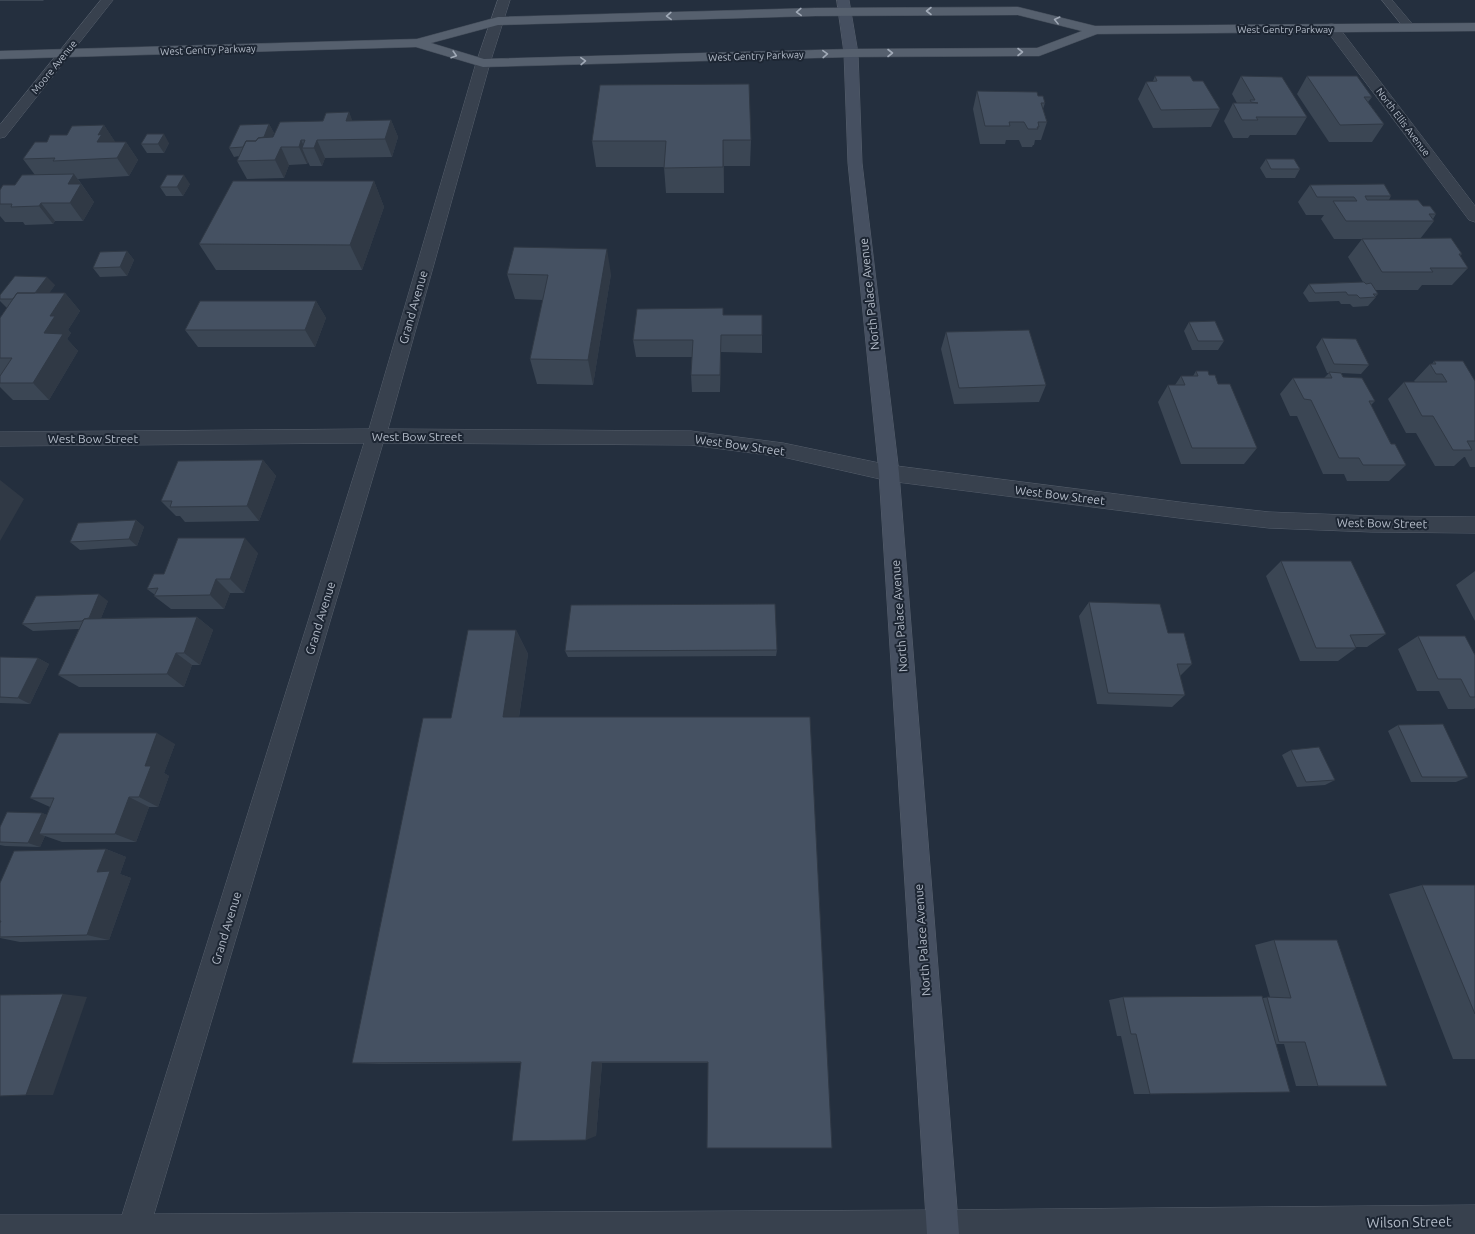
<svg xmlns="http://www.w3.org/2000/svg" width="1475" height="1234" font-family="Ubuntu,sans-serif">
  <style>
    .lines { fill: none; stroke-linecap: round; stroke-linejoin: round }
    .lane-casing { stroke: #565f6c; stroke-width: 1 }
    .street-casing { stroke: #565f6c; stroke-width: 1 }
    .secondary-casing { stroke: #565f6c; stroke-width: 1 }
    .primary-casing { stroke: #414a57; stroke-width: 1 }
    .lane { fill: #38414e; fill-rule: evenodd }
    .street { fill: #38414e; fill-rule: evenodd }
    .secondary { fill: #465061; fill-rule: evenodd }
    .primary { fill: #56606e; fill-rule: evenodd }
    .wall { fill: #3b4654 }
    .shaded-wall { fill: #303945 }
    .building { fill: #455162; stroke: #303945 }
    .oneway { stroke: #a1aab7 }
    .labels { text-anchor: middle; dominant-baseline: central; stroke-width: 4; stroke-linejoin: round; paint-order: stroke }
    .far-street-label { font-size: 10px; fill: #b4bcc9; stroke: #1d2633 }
    .street-label { font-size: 12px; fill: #b4bcc9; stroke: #1d2633 }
    .near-street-label { font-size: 14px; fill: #b4bcc9; stroke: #1d2633 }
  </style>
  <rect width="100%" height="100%" fill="#242f3e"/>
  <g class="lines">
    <!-- lane casing -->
    <g class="lane-casing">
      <path id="lane" d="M1382 0H1392L1414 26 1415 28 1414 30H1406Z"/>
    </g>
    <!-- street casing -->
    <g class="street-casing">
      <path id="street" d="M101 0H113L5 137 0 138V125Z
        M498 0H510L490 63 388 429 691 431 783 443 889 465 1187 503 1269 512 1372 516 1475 517V533L1372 532 1269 528 1187 519 889 481 783 457 691 445 383 443 154 1214 942 1210 1475 1205V1234H0V1215H122L364 443 0 446V432L369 429 476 63Z
        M1332 24 1337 25 1475 206V222L1469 220 1327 31 1326 28 1327 25Z"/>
    </g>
    <!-- secondary casing -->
    <g class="secondary-casing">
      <path id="secondary" d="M837 0H849L858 53 862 163 899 473 959 1234H927L879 473 848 163 844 53Z"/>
    </g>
    <!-- primary casing -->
    <g class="primary-casing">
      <path id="primary" d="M1018 7 1095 26 1475 23V31L1097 34 1039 56 851 57 483 67 416 47 0 59V51L417 39 498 17 815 8ZM1018 15 1082 31 1037 48 851 49 484 59 431 43 498 25 815 16Z"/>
    </g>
    <!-- lane -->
    <use href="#lane" class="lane"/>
    <!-- street -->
    <use href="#street" class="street"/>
    <!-- secondary -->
    <use href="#secondary" class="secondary"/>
    <!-- primary -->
    <use href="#primary" class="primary"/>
  </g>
  <!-- wall -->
  <path class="wall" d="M0 0H44L43 1H0Z
    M1155 76 1193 81 1220 109 1211 127 1153 128 1138 99 1146 82 1153 81Z
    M1241 76 1307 117 1296 135H1250L1248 138H1233L1224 121 1233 103H1237L1232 94Z
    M1307 76 1372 97 1368 102 1384 124 1372 142H1329L1297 94Z
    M977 91 1045 103 1043 109 1047 122 1041 140H1035L1034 145H1033L1032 147H1022L1019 140H1006L1005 144H980L973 109Z
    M349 112 352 121 391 120 398 137 392 157 325 158 322 166H310L308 162 307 164 289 165 284 178 247 179 237 161 239 156 234 157 229 148 269 124 274 133 272 137Z
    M104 125 115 142H126L138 160 129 176 78 179 94 202 83 221H55L53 224 25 225 23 222H5L0 216V190L15 185 35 175 23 159 47 142 67 135Z
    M751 140 750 166H724V193H666L664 167H596L592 141Z
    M169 143 164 153H147L141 144Z
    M1266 159 1300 169 1295 178H1266L1260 168Z
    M374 181 384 207 362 270H216L199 244Z
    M190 184 183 196H166L160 187Z
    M1310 185 1391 196 1389 200 1423 206 1436 214 1433 219 1434 221 1420 239H1334L1321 219 1324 215H1306L1298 202Z
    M1362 239 1462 254 1460 256 1468 268 1452 285H1422L1418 290H1375L1378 294 1375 297H1376L1368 306 1353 307 1350 304H1341L1339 301 1309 302 1303 293 1309 284 1363 282 1348 257Z
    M127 251 134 260 127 276 100 277 93 268Z
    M507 274H611L593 385 537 384 530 359 543 300 515 299Z
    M55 285 49 293H65L80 311 68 330 71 333 67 339 78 351 49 400H13L0 387V376L1 375H0V318L7 308 0 301V299Z
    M316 301 326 318 315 347H198L185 330Z
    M723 315 762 335V353L721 352 720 392H692L691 375 692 357H636L633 340Z
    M1189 322 1224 341 1218 350H1192L1184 331Z
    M946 332 1046 385 1039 402 954 404 941 349Z
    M1322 338 1369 365 1361 374 1341 373 1343 377 1375 401 1371 405 1391 444 1406 465 1389 481H1347L1344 474H1323L1297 416H1290L1280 394 1293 378H1324L1329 373H1327L1316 347Z
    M1434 361 1475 381V467H1470L1465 457H1464L1454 466H1435L1416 433H1406L1388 399 1404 382H1415L1414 381 1430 364H1432Z
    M1196 371 1209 375 1218 384 1257 448 1244 464H1181L1158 402 1168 385H1175L1181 376H1193Z
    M263 460 276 476 259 521 185 522 180 516H176L161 501Z
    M136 520 144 527 137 546 80 550 70 542Z
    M258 553 244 593H230L224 609H171L154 596 155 595 147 589 164 574Z
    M1281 561 1386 634 1367 647H1355L1356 648 1338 661H1300L1266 576Z
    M1475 571V621L1456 585Z
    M108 601 101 618 197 617 213 630 200 665H192L184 687H79L58 675 79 629 33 631 22 624Z
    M1089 602 1168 633 1192 664 1180 676 1185 695 1172 707 1097 704 1079 616Z
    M516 630 528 654 519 717H810L708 1063H602L596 1136 521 1063 378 1064 352 1063 451 718Z
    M1418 636 1475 655V708L1474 709H1448L1439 691H1417L1398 649Z
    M777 650 776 656 568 657 565 651Z
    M0 657 38 658 49 664 30 704 0 703Z
    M1398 725 1468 777 1456 782H1411L1388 731Z
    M175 744 164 773 169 776 158 807H149L136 842H62L45 836 40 847 5 846 0 845V827L42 813 47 815 50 807 30 798Z
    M1291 750 1335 780 1325 785 1297 787 1282 755Z
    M106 849 126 857 120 874 131 878 109 940 20 942 0 938V883Z
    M1422 885H1475V1059H1453L1389 894Z
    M1274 940 1387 1086H1296L1284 1044H1276L1150 1094H1134L1121 1036H1117L1109 1000 1123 997 1263 998 1270 997 1255 945Z"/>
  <!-- shaded-wall -->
  <path class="shaded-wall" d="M349 112 356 130 346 121Z
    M391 120 398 137 392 157 385 139Z
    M269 124 274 133 264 156 259 147Z
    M104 125 116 143 97 142 98 135Z
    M164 134 169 143 164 153 158 144Z
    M301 140 305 148H302L308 162 307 164 299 147Z
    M317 140 325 158 322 166 314 148Z
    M723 140 724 193 723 167Z
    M126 142 138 160 129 176 117 158Z
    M281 147 289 165 284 178 275 160Z
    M74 174 94 202 83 221 70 203 68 184Z
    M184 175 190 184 183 196 177 187Z
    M374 181 384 207 362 270 350 245Z
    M41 203 55 221 53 224 39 206Z
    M607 249 611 274 593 385 588 360Z
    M127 251 134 260 127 276 120 267Z
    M47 277 55 285 38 309 30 300Z
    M65 293 80 311 68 330 71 333 67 339 78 351 49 400 33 383 44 333 50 316Z
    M316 301 326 318 315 347 305 330Z
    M721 335V352L720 392V375Z
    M263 460 276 476 259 521 247 506Z
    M0 480 24 499 0 541Z
    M136 520 144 527 137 546 129 539Z
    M245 538 258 553 244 593 230 579Z
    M216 579 230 593 224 609 210 595Z
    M99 594 108 601 97 628 88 621Z
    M197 617 213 630 200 665 184 653Z
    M516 630 528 654 516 737 503 717Z
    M176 653 192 665 184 687 167 674Z
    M38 658 49 664 30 704 18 698Z
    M157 733 175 744 164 773 169 776 158 807 139 797 145 766Z
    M129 797 149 807 136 842 115 834Z
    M42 813 53 817 39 834 45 836 40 847 28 843Z
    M106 849 126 857 120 874 131 878 109 940 87 935 97 872Z
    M63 994 87 997 53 1095H26Z
    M592 1062 602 1063 596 1136 586 1140Z"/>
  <!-- building -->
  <path class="building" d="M1155 76H1190L1193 81H1203L1220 109 1161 110 1146 82 1157 81Z
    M1241 76 1282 77 1307 117H1256L1258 120H1242L1233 103H1258L1251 102 1250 100H1255Z
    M1307 76H1357L1372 97H1364L1384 124 1340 125Z
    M749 84 751 140H723V167L664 168 666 141H592L600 85Z
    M977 91 1037 92 1038 96H1043L1045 103H1041L1047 122H1038L1039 127H1037L1038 129H1028L1024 122H1009L1010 126H985Z
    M349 112 346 121 391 120 385 139 317 140 314 148H302L305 140H301L299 147H281L275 160 237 161 246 141H256L258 138 273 137 280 122 323 121 326 113Z
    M269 124 264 137 258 138 256 141H246L243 147 229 148 240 125Z
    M104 125 98 135 102 134 97 142H126L117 158 53 161 55 158 23 159 35 142H47L50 135H67L72 126Z
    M147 134H164L158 144H141Z
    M1266 159H1294L1300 169H1271Z
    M74 174 68 184H81L70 203H41L39 206 11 207 12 204H0V190L3 185H15L22 175Z
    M167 175H184L177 187H160Z
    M233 181H374L350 245 199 244Z
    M1384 184 1391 196H1365L1367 200H1418L1423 206H1430L1436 214H1429L1434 221H1346L1333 201H1357L1354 197H1317L1310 185Z
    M1451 238 1462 254H1459L1468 268H1430L1433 272H1382L1362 239Z
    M514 247 607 249 588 360 530 359 548 275 507 274Z
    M127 251 120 267 93 268 100 252Z
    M15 276 47 277 35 293H17L13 299H0V295Z
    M1364 282 1366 284 1371 283 1378 294H1373L1376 297 1360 298 1357 295H1348L1346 292 1315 293 1309 284Z
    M17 293H65L50 316H55L44 333 63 334 33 383H0V376L12 358H0V318Z
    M200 301H316L305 330H185Z
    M723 308V315H762V335H721L720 375H691L693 340H633L637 309Z
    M1215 321 1224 341H1198L1189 322Z
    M1029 330 1046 385 959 388 946 332Z
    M1322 338 1356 339 1369 365 1334 364Z
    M1434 361H1463L1475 381V441H1467L1472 450H1453L1433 416H1422L1404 382H1447L1442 374H1436L1430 364H1436Z
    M1196 371H1208L1209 375H1215L1218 384H1230L1257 448H1192L1168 385H1185L1181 376H1198Z
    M1329 372 1341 373 1343 377 1362 378 1375 401H1369L1391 444H1395L1406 465H1363L1359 458H1339L1311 400 1304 399 1293 378H1332Z
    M263 460 247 506 170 507 172 501H161L178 461Z
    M136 520 129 539 70 542 78 523Z
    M178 538H245L230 579H216L210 595 154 596 158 588 147 589 154 574H164Z
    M1281 561H1351L1386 634 1350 635 1356 648H1316Z
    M99 594 89 618 84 619 82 621 22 624 36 596Z
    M1089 602 1160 604 1168 633H1184L1192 664H1177L1185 695 1108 693Z
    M775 604 777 650 565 651 571 605Z
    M197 617 184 653H176L167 674 58 675 84 619Z
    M468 630H516L503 717H810L832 1148H707L708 1062H592L586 1140 512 1141 521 1062 352 1063 423 718H451Z
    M1418 636H1465L1475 655V697H1470L1461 679H1438Z
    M0 657 38 658 18 698 0 697Z
    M1443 724 1468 777H1422L1398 725Z
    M59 733H157L145 766H151L139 797H129L115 834H39L54 798H30Z
    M1319 747 1335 780 1306 782 1291 750Z
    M7 812 42 813 28 843 0 842V827Z
    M106 849 97 872 110 871 87 935 0 937V923L1 921H0V883L14 851Z
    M1422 885H1475V1014Z
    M1274 940H1337L1387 1086H1318L1305 1042H1279L1267 997 1291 998Z
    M63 994 26 1095 0 1096V995Z
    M1262 996 1290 1092 1150 1094 1136 1034H1131L1123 997Z"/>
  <!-- one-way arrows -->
  <defs><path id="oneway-chevron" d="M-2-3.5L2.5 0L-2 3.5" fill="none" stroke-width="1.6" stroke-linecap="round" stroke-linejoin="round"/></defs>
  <g class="oneway">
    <use href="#oneway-chevron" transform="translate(929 11) rotate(180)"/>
    <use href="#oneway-chevron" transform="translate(799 12) rotate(178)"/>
    <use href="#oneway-chevron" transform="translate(669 16) rotate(178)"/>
    <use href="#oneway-chevron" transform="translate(1057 20) rotate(-166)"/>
    <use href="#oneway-chevron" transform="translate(1020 52)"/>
    <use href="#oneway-chevron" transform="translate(890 53)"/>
    <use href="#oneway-chevron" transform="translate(825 54) rotate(-2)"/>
    <use href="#oneway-chevron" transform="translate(454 55) rotate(17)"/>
    <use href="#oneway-chevron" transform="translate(583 61) rotate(-2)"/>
  </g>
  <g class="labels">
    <!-- far-street labels -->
    <g class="far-street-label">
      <text x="1285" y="29">West Gentry Parkway</text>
      <text transform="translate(208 50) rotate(-2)">West Gentry Parkway</text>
      <text transform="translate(756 56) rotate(-2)">West Gentry Parkway</text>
      <text transform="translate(54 67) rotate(-51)">Moore Avenue</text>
      <text transform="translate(1403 122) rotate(53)">North Ellis Avenue</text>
    </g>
    <!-- street labels -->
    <g class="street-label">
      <text transform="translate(869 294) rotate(-96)">North Palace Avenue</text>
      <text transform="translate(413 307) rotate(-74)">Grand Avenue</text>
      <text x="417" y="436">West Bow Street</text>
      <text x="93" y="438">West Bow Street</text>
      <text transform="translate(740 445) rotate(8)">West Bow Street</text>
      <text transform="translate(1060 495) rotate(7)">West Bow Street</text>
      <text transform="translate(1382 523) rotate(1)">West Bow Street</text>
      <text transform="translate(899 616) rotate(-94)">North Palace Avenue</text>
      <text transform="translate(320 618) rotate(-73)">Grand Avenue</text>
      <text transform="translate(226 928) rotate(-73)">Grand Avenue</text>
      <text transform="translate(922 940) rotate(-94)">North Palace Avenue</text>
    </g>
    <!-- near-street labels -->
    <g class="near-street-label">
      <text transform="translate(1409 1222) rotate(-1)">Wilson Street</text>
    </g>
  </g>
</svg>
